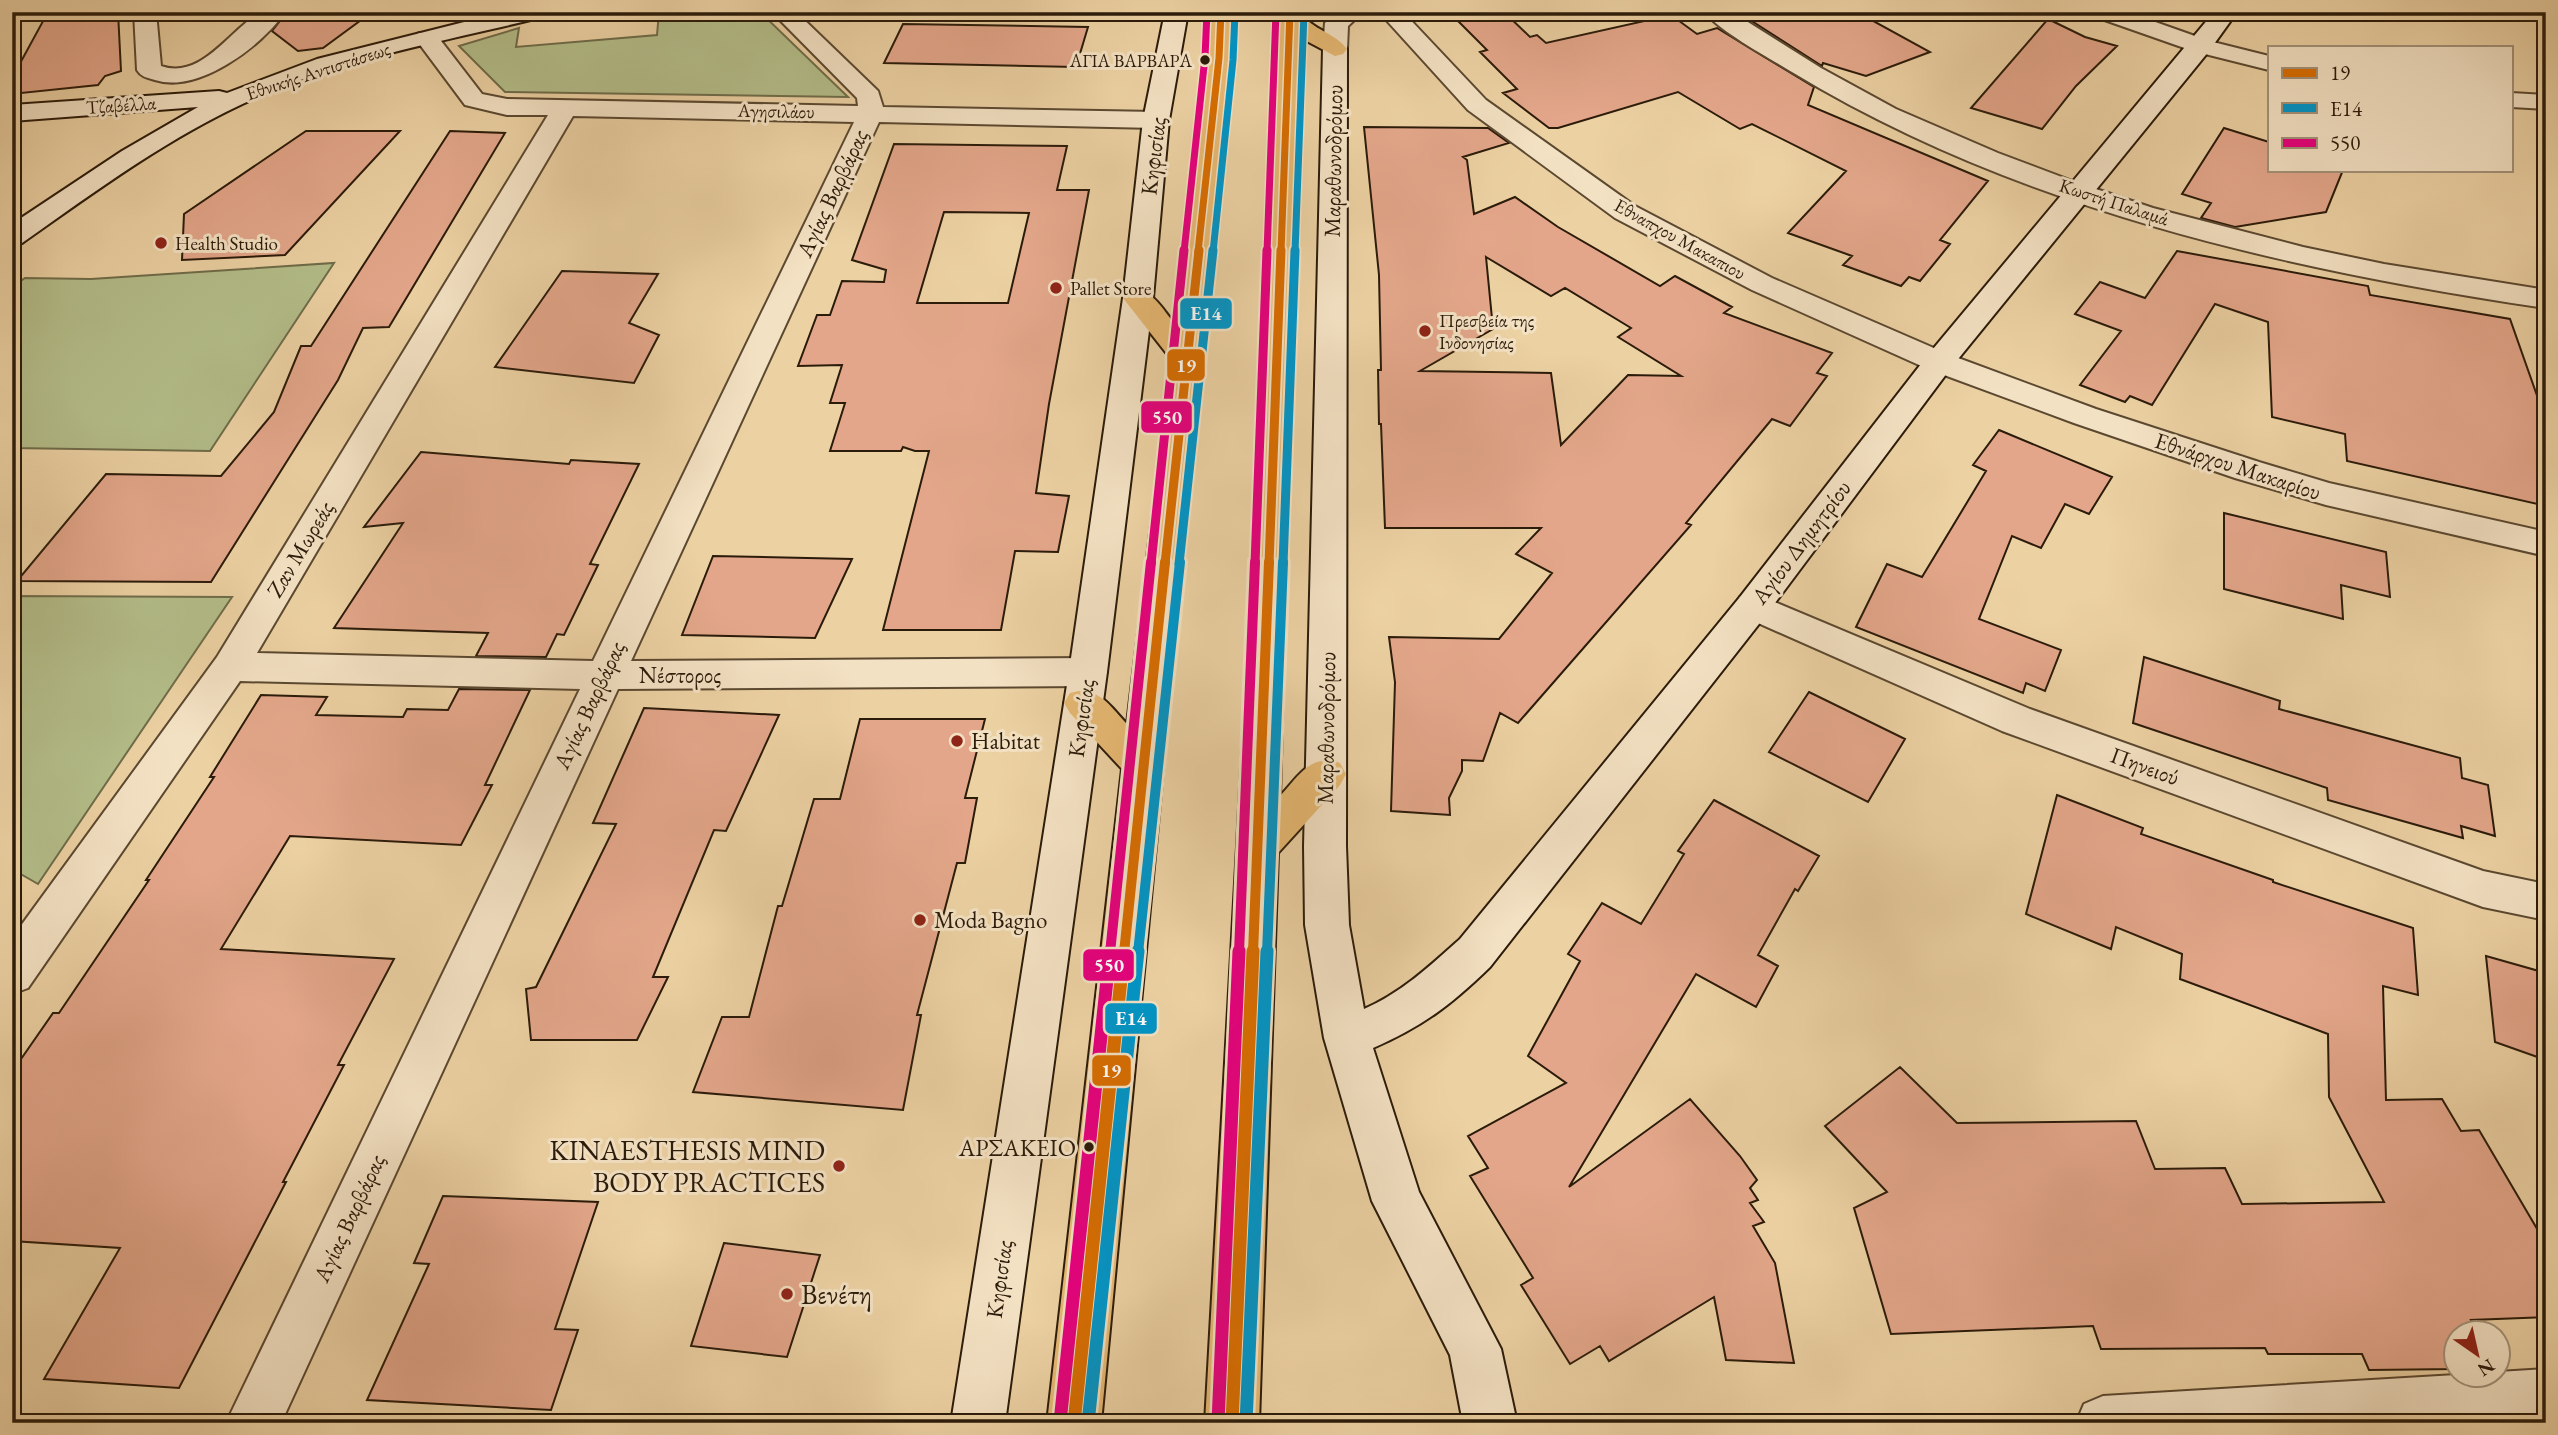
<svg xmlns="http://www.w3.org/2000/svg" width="2558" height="1435" font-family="'EB Garamond',serif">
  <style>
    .green { fill: #b3bd89; stroke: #6f6c4a; stroke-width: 2 }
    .building { fill: #e3a68a; stroke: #2b1b0a; stroke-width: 2; fill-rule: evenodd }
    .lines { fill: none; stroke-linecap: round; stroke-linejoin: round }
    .street-casing { stroke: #5b4830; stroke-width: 4 }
    .secondary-casing { stroke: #2b1b0a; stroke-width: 4 }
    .primary-casing { stroke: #2b1b0a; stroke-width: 4 }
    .street { fill: #f3e1c3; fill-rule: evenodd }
    .secondary { fill: #f3e1c3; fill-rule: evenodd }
    .primary { fill: #e6b872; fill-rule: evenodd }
    .bus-1-far3-casing { stroke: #f3e1c3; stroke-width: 10 }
    .bus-1-far2-casing { stroke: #f3e1c3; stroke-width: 13 }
    .bus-1-far1-casing { stroke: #f3e1c3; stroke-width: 16 }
    .bus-1-casing { stroke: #f3e1c3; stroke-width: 18 }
    .bus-2-far3-casing { stroke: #f3e1c3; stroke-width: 10 }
    .bus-2-far2-casing { stroke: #f3e1c3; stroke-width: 13 }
    .bus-2-far1-casing { stroke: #f3e1c3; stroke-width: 16 }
    .bus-2-casing { stroke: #f3e1c3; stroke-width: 18 }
    .bus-3-far3-casing { stroke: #f3e1c3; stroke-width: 10 }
    .bus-3-far2-casing { stroke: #f3e1c3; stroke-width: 13 }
    .bus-3-far1-casing { stroke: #f3e1c3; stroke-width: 16 }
    .bus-3-casing { stroke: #f3e1c3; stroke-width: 18 }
    .bus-1-far3 { stroke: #d76d01; stroke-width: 7 }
    .bus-1-far2 { stroke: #d76d01; stroke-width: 9 }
    .bus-1-far1 { stroke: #d76d01; stroke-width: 10 }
    .bus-1 { stroke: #d76d01; stroke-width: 13 }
    .bus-2-far3 { stroke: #0095c8; stroke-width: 7 }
    .bus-2-far2 { stroke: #0095c8; stroke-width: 9 }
    .bus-2-far1 { stroke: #0095c8; stroke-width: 10 }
    .bus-2 { stroke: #0095c8; stroke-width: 13 }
    .bus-3-far3 { stroke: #e5007d; stroke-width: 7 }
    .bus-3-far2 { stroke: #e5007d; stroke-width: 9 }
    .bus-3-far1 { stroke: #e5007d; stroke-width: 10 }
    .bus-3 { stroke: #e5007d; stroke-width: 13 }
    .bus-dot { fill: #2b1b0a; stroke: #f3e1c3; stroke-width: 2.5 }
    .poi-dot { fill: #8f2418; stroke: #f3e1c3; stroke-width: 2.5 }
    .labels { text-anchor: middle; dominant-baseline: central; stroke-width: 6; stroke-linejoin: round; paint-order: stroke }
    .far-bus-label { font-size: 18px; fill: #2b1b0a; stroke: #f3e1c3; text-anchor: end }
    .far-street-label { font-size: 19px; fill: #2b1b0a; stroke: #f3e1c3 }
    .far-poi-label { font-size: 19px; fill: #2b1b0a; stroke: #f3e1c3; text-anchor: start }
    .street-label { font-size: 23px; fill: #2b1b0a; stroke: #f3e1c3 }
    .poi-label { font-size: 23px; fill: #2b1b0a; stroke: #f3e1c3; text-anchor: start }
    .near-bus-label { font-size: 24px; fill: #2b1b0a; stroke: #f3e1c3; text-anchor: end }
    .near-poi-label { font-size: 28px; fill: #2b1b0a; stroke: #f3e1c3; text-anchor: end }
    .line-badge { stroke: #f3e1c3; stroke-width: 2.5 }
    .badge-label { font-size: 19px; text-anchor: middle; font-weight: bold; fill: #fff }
  </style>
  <rect width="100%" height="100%" fill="#ecd1a3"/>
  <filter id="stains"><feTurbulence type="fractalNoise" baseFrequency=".00286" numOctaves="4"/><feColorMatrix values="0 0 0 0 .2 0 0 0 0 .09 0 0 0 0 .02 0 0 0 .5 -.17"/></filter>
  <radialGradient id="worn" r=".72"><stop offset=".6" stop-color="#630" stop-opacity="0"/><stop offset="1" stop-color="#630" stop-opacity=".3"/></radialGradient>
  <!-- green -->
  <path class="green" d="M659 12H760L848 97 505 92 459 46 519 28 516 47 657 35Z
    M809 12H1096L1094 15 816 18Z
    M334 263 210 451 12 448V287L25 278 91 279Z
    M12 596 232 597 38 884 12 869Z"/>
  <!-- building -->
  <path class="building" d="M48 12H118L121 71 105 76 98 85 12 94V78Z
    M287 12H372L323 48 298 51 272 31Z
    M1449 12H1504L1530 37 1537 35 1546 43 1671 15 1697 34 1717 28 1814 87 1808 105 1988 181 1940 240 1950 244 1920 281 1909 277 1901 286 1843 265 1852 256 1788 233 1846 171 1752 124 1740 129 1678 92 1558 128H1549L1503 93 1517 89 1480 52 1487 50Z
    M1766 12H1857L1930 52 1866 76 1823 63 1822 66 1747 18Z
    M2048 19 2085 37 2117 46 2076 86 2042 129 1971 108Z
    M903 24 1088 27 1076 67 884 63Z
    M1364 127 1488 128 1509 143 1463 157 1467 160 1474 214 1515 197 1558 227 1660 286 1675 276 1732 307 1724 313 1832 353 1817 373 1827 376 1790 426 1772 419 1686 523 1691 525 1518 723 1500 713 1483 761 1462 760V771L1449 798 1450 815 1391 811 1395 682 1389 637 1499 639 1552 573 1516 554 1541 528H1385L1381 424H1379L1378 370H1381L1379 275ZM1486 257 1551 296 1565 288 1631 328 1618 337 1681 376 1628 375 1561 445 1551 373 1420 371 1493 329Z
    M2224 128 2269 142V170H2343L2326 212 2235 227 2201 218 2211 203 2182 194Z
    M306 131H400L285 255 182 260 184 214Z
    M450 131 505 133 389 327 363 328 338 380 211 582 17 581 106 474 221 476 274 412 301 346H311Z
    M894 144 1067 146 1057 190H1089L1049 404 1036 493 1069 496 1058 552 1015 551 1001 630H883L929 451H915L903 447 901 451H830L845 403H830L842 365 798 366 817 315H830L842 281 884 282 886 270 852 260ZM944 212 1029 213 1008 303H917Z
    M2177 251 2368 286 2370 295 2510 319 2546 421V506L2347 461 2345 434 2272 417 2268 322 2215 304 2152 405 2130 396 2125 402 2080 385 2121 331 2075 314 2100 282 2145 298Z
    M562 271 658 274 629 323 659 335 634 383 495 367Z
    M1999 430 2112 477 2089 514 2065 504 2041 548 2012 536 1979 619 2061 650 2045 691 2026 683 2023 693 1856 627 1887 564 1922 577 1986 471 1973 465Z
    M421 452 569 464 571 460 639 464 590 564 598 565 564 635 557 634 546 657 476 656 488 633 334 628 403 523 364 527Z
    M2224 513 2386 552 2390 597 2341 585 2343 619 2224 589Z
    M713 556 852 559 815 638 682 635Z
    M2144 657 2280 701 2279 709 2460 758 2462 778 2488 785 2495 836 2461 826 2463 838 2328 800 2327 788 2133 723Z
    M459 689 530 690 485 785H492L461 845 290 836 221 949 394 959 338 1065H344L283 1182H286L179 1388 44 1379 120 1248 12 1241V1072L53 1013H59L149 880H146L214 777H210L261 695 327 697 316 715 403 717 407 709 448 710Z
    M1809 692 1905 739 1868 802 1769 752Z
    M644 708 779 715 726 831 714 830 653 977H668L637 1040H531L526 989 536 987 616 824 593 823Z
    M860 719H985L965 798H977L965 863H957L917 1015H921L903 1110 693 1092 722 1017H749L778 906H782L814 799H840Z
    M2057 795 2143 828 2141 834 2273 880V882L2413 928 2418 995 2383 986 2386 1100 2442 1099 2461 1131 2479 1130 2546 1244V1317L2471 1320 2479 1334H2456V1369L2369 1370 2362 1354H2268L2265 1348 2101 1349 2093 1326 1891 1334 1854 1208 1887 1192 1825 1126 1900 1067 1957 1123 2136 1121 2155 1169 2225 1168 2242 1204 2384 1202 2329 1097 2328 1034 2180 979 2182 954 2116 927 2111 949 2026 914Z
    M1714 800 1819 856 1798 891 1795 889 1758 955 1778 966 1756 1007 1696 974 1569 1187 1690 1099 1740 1156 1757 1180 1750 1188 1758 1200 1750 1203 1764 1222 1753 1226 1775 1263 1794 1363 1726 1360 1714 1297 1609 1361 1600 1346 1570 1364 1521 1285 1533 1278 1470 1176 1488 1168 1468 1136 1566 1083 1528 1056 1580 961 1568 954 1602 903 1641 924 1684 854 1678 851Z
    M2486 956 2546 973V1060L2495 1042Z
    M443 1196 598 1202 555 1329 578 1330 551 1410 367 1400 429 1264 414 1263Z
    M724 1243 820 1255 787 1357 691 1346Z"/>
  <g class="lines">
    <!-- street casing -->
    <g class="street-casing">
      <path id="street" d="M134 12H156L161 66C201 80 229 31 258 14 265 10 277 12 285 12 262 46 198 94 155 80 148 78 141 77 137 70Z
        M772 12H796L878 91 883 107 1156 112 1165 115 1169 120 1165 125 1156 128 879 122 631 661 1088 658 1101 662 1107 672 1101 682 1088 686 618 689 281 1423H226L580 689 240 681 28 988 12 994V938L217 657 548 115H507L465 105 415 38 419 33H435L482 94 507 99 858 106 857 98ZM573 116 854 122 593 661 257 653Z
        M1337 12H1363L1348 26 1347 49 1343 54H1327L1323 49 1325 23Z
        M1379 12H1403L1486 100 1635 206 1772 278 1950 355 2096 409 2259 462 2329 483 2546 532V556L2326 505 2235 478 2074 423 1928 369 1752 290 1615 218 1468 110Z
        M1705 12H1732L1821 68 1896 109 1998 153 2075 182 2153 208 2303 247 2384 264 2546 290V308C2287 270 2018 209 1792 72 1771 59 1717 30 1705 12Z
        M2093 12H2127L2209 41 2269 56V70L2193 51 2096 17Z
        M2511 93 2546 95V109L2511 107Z
        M1753 593 2030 709 2483 871 2546 884V920L2483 907 2002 731 1740 615 1735 606 1740 597Z
        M2546 1369V1423H2076L2084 1404 2103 1396 2456 1375 2498 1376V1372Z"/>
    </g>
    <!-- secondary casing -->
    <g class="secondary-casing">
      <path id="secondary" d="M504 12H546L543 17C450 40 355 56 267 93 178 130 100 188 22 243L12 245V224L122 151 198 107 12 121V105L219 91 227 93 317 59Z
        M1165 12H1188L1169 120 1153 298 1107 672 1005 1423H951L1069 672 1123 298 1143 120Z
        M2214 12H2237L2209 51 1950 369 1766 615 1490 967C1451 1005 1423 1026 1373 1048L1419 1192 1501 1349 1517 1423H1463L1450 1355 1372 1201 1324 1038 1305 925 1304 846 1323 49 1327 44H1343L1347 49 1346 846 1349 925 1364 1009C1401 993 1430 966 1460 939L1740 597 1928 355Z"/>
    </g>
    <!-- primary casing -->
    <g class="primary-casing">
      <path id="primary" d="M1210 12H1232L1231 58 1101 1423H1047L1122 769 1070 713 1064 703 1070 693C1097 684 1110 706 1127 724L1171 359 1123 298 1128 292C1152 286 1161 308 1175 324L1207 58Z
        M1279 12H1301C1311 30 1336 33 1347 49L1343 54 1335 56 1301 38 1280 796C1299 776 1310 753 1340 763L1346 774 1340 785 1278 853 1259 1423H1205L1237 847Z"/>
    </g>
    <!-- street -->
    <use href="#street" class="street"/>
    <!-- secondary -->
    <use href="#secondary" class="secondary"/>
    <!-- primary -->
    <use href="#primary" class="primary"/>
    <!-- bus-1-far3 casing -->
    <g class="bus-1-far3-casing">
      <path id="bus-1-far3" d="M1198 252 1219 58 1221 12
        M1281 252 1290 12"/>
    </g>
    <!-- bus-1-far2 casing -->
    <g class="bus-1-far2-casing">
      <path id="bus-1-far2" d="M1165 564 1199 250
        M1269 564 1281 250"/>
    </g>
    <!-- bus-1-far1 casing -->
    <g class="bus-1-far1-casing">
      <path id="bus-1-far1" d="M1124 953 1165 562
        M1253 953 1269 562"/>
    </g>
    <!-- bus-1 casing -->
    <g class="bus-1-casing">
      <path id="bus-1" d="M1074 1423 1124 951
        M1232 1423 1253 951"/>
    </g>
    <!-- bus-2-far3 casing -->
    <g class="bus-2-far3-casing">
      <path id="bus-2-far3" d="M1213 252 1233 60 1235 13
        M1295 252 1304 13"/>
    </g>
    <!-- bus-2-far2 casing -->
    <g class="bus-2-far2-casing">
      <path id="bus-2-far2" d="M1179 564 1213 250
        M1283 564 1295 250"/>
    </g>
    <!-- bus-2-far1 casing -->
    <g class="bus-2-far1-casing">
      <path id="bus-2-far1" d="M1138 953 1180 562
        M1267 953 1283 562"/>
    </g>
    <!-- bus-2 casing -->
    <g class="bus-2-casing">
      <path id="bus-2" d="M1088 1423 1138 951
        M1246 1423 1267 951"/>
    </g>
    <!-- bus-3-far3 casing -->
    <g class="bus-3-far3-casing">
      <path id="bus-3-far3" d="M1184 252 1205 57 1207 12
        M1267 252 1276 12"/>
    </g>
    <!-- bus-3-far2 casing -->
    <g class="bus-3-far2-casing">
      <path id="bus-3-far2" d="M1151 564 1184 250
        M1255 564 1267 250"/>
    </g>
    <!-- bus-3-far1 casing -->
    <g class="bus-3-far1-casing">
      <path id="bus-3-far1" d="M1110 953 1151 562
        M1239 953 1255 562"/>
    </g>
    <!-- bus-3 casing -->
    <g class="bus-3-casing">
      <path id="bus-3" d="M1060 1422 1110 951
        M1218 1422 1239 951"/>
    </g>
    <!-- bus-1-far3 -->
    <use href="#bus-1-far3" class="bus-1-far3"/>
    <!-- bus-1-far2 -->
    <use href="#bus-1-far2" class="bus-1-far2"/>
    <!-- bus-1-far1 -->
    <use href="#bus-1-far1" class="bus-1-far1"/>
    <!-- bus-1 -->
    <use href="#bus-1" class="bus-1"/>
    <!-- bus-2-far3 -->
    <use href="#bus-2-far3" class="bus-2-far3"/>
    <!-- bus-2-far2 -->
    <use href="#bus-2-far2" class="bus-2-far2"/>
    <!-- bus-2-far1 -->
    <use href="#bus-2-far1" class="bus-2-far1"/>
    <!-- bus-2 -->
    <use href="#bus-2" class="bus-2"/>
    <!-- bus-3-far3 -->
    <use href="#bus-3-far3" class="bus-3-far3"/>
    <!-- bus-3-far2 -->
    <use href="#bus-3-far2" class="bus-3-far2"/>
    <!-- bus-3-far1 -->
    <use href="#bus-3-far1" class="bus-3-far1"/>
    <!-- bus-3 -->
    <use href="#bus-3" class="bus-3"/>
  </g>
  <!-- markers -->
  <g class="bus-dot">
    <circle cx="1205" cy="60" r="6"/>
    <circle cx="1089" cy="1147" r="6"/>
  </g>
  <g class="poi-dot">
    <circle cx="161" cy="243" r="7"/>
    <circle cx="1056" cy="288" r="7"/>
    <circle cx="1425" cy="331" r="7"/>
    <circle cx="957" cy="741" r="7"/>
    <circle cx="920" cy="920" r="7"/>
    <circle cx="839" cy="1166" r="7"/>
    <circle cx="787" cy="1294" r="7"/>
  </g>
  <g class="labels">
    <!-- far-bus labels -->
    <g class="far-bus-label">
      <text x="1192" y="60">ΑΓΙΑ ΒΑΡΒΑΡΑ</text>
    </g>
    <!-- far-street labels -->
    <g class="far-street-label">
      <text transform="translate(318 71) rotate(-18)">Εθνικής Αντιστάσεως</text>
      <text transform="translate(121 105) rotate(-4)">Τζαβέλλα</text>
      <text transform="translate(776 111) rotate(1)">Αγησιλάου</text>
      <text transform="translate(2114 202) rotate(18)">Κωστή Παλαμά</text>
      <text transform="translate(1680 239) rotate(29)">Εθναπχου Μακαπιου</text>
    </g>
    <!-- far-poi labels -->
    <g class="far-poi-label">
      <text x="175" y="243">Health Studio</text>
      <text x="1070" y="288">Pallet Store</text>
      <text x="1439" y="320">Πρεσβεία της<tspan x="1439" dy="22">Ινδονησίας</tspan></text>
    </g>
    <!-- street labels -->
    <g class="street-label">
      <text transform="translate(1153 156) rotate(-83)">Κηφισίας</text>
      <text transform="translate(1333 161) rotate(-89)">Μαραθωνοδρόμου</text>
      <text transform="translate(832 193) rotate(-65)">Αγίας Βαρβάρας</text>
      <text transform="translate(2238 466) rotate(18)">Εθνάρχου Μακαρίου</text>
      <text transform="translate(1801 542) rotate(-53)">Αγίου Δημητρίου</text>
      <text transform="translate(300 549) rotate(-59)">Ζαν Μωρεάς</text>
      <text x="680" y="675">Νέστορος</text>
      <text transform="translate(589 705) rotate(-65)">Αγίας Βαρβάρας</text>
      <text transform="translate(1081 718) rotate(-82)">Κηφισίας</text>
      <text transform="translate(1326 728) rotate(-89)">Μαραθωνοδρόμου</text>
      <text transform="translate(2145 766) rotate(20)">Πηνειού</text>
      <text transform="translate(349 1218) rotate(-65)">Αγίας Βαρβάρας</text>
      <text transform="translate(999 1279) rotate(-82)">Κηφισίας</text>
    </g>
    <!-- poi labels -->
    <g class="poi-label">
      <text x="971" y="741">Habitat</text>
      <text x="934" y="920">Moda Bagno</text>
    </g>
    <!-- near-bus labels -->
    <g class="near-bus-label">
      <text x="1076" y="1147">ΑΡΣΑΚΕΙΟ</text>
    </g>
    <!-- near-poi labels -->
    <g class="near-poi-label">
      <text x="825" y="1150">KINAESTHESIS MIND<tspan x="825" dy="32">BODY PRACTICES</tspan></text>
      <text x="801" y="1294" text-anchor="start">Βενέτη</text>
    </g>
  </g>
  <g class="line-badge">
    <rect x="1179" y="297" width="54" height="33" rx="7" fill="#0095c8"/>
    <rect x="1166" y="348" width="40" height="34" rx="7" fill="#d76d01"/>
    <rect x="1140" y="400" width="53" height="34" rx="7" fill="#e5007d"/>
    <rect x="1082" y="948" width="53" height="34" rx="7" fill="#e5007d"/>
    <rect x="1104" y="1002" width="54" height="33" rx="7" fill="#0095c8"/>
    <rect x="1091" y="1054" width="41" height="33" rx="7" fill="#d76d01"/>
  </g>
  <g class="badge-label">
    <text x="1206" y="320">Ε14</text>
    <text x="1186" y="372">19</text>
    <text x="1167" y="424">550</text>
    <text x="1109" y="972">550</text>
    <text x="1131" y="1025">Ε14</text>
    <text x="1111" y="1077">19</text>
  </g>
  <!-- margin -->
  <rect width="2558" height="1435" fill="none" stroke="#ecd1a3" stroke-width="42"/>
  <rect x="14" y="14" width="2530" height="1407" fill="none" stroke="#2b1b0a" stroke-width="3.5"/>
  <rect x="21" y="21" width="2516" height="1393" fill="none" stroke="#2b1b0a" stroke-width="2"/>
  <!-- legend -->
  <rect x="2268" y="46" width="245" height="126" fill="#f3e1c3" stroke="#a39279" stroke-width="2"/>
  <rect x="2282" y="68" width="35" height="10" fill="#d76d01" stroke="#a39279" stroke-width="2"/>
  <text x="2330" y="80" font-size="21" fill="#2b1b0a">19</text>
  <rect x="2282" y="103" width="35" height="10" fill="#0095c8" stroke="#a39279" stroke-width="2"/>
  <text x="2330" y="116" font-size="21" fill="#2b1b0a">Ε14</text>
  <rect x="2282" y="138" width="35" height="10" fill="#e5007d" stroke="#a39279" stroke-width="2"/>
  <text x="2330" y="150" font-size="21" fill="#2b1b0a">550</text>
  <!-- north arrow -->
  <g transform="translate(2477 1354) rotate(146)"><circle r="33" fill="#f3e1c3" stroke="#a39279" stroke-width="2"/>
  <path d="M0-5L12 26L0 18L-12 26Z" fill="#8f2418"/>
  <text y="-10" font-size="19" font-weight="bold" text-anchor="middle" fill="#2b1b0a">N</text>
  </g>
  <rect width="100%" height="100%" filter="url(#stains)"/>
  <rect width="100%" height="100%" fill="url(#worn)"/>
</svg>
